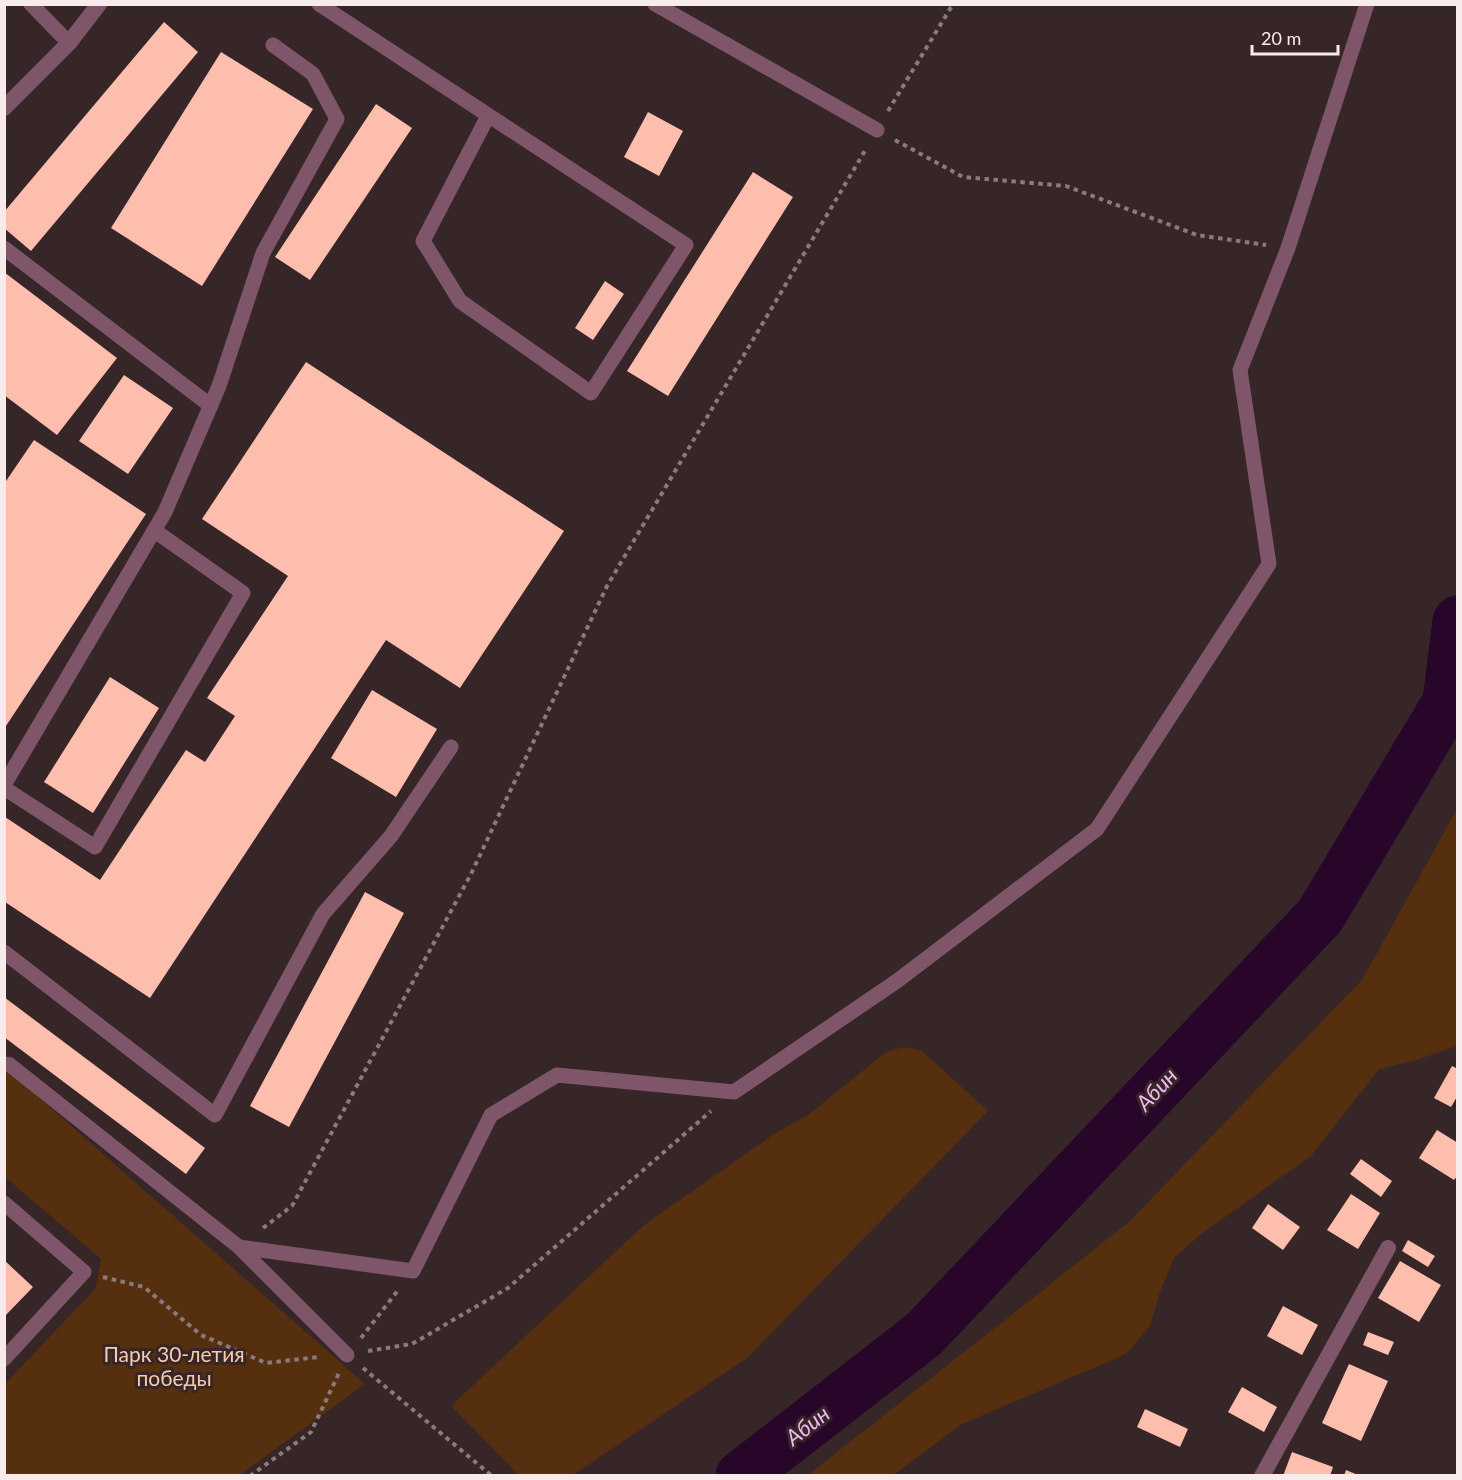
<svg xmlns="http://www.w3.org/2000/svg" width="1462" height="1480" font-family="Lato,sans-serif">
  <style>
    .green { fill: #552f0e }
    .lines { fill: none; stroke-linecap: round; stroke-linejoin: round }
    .river { stroke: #270629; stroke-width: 51 }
    .building { fill: #fdbeae }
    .path { stroke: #8a7a7c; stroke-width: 4; stroke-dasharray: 4.5 4.5; stroke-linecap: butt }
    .service { stroke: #7f5569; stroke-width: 15 }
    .minor { stroke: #7f5569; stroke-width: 16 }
    .labels { text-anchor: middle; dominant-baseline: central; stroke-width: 6; stroke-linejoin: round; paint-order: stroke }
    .park-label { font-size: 21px; fill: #f6cbad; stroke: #372628 }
    .water-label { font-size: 22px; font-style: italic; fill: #f3b6f3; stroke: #372628 }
  </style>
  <rect width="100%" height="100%" fill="#372628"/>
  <!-- green -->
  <path class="green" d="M1457 809V1046L1417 1060 1379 1069 1311 1156 1201 1234 1174 1258 1160 1292 1150 1326 1126 1354 962 1424 894 1475H808L1128 1223 1362 980Z
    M904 1047 922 1051 988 1111 747 1358 573 1475H519L451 1406 644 1225 774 1134 808 1115 886 1052Z
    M5 1068 365 1384 238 1476 5 1475 4 1385 96 1288 101 1259 5 1177Z"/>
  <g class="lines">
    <!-- river -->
    <path class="river" d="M741 1476 924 1334 1320 916 1448 702 1458 621"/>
  </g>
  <!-- building -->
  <path class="building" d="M164 22 198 52 31 251 4 228V212Z
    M221 52 313 109 202 286 111 228Z
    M376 104 412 128 310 280 275 257Z
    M648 112 683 131 659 176 624 157Z
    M753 172 793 197 668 396 627 371Z
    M4 272 117 358 57 435 4 395Z
    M605 281 624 294 593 340 575 328Z
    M306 362 564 531 460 688 386 640 150 998 5 902V817L100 880 186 750 205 762 235 716 207 698 288 576 202 519Z
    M124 375 173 408 128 474 79 441Z
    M34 440 146 514 4 729V484Z
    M110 677 159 708 93 813 44 782Z
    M372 690 437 729 396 797 331 758Z
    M365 892 404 913 289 1127 250 1106Z
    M4 997 205 1148 186 1174 4 1037Z
    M1452 1066 1458 1069V1095L1451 1107 1434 1098Z
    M1437 1130 1458 1143V1175L1454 1180 1419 1158Z
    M1361 1159 1392 1181 1381 1197 1350 1174Z
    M1351 1194 1380 1213 1358 1249 1327 1230Z
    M1268 1204 1300 1227 1283 1250 1252 1228Z
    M1408 1240 1435 1256 1428 1267 1402 1251Z
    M4 1260 33 1287 4 1317Z
    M1400 1261 1441 1285 1419 1322 1378 1298Z
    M1283 1306 1318 1325 1302 1355 1267 1336Z
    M1368 1332 1394 1342 1388 1355 1363 1345Z
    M1349 1364 1388 1381 1361 1441 1322 1423Z
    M1242 1387 1277 1407 1264 1432 1228 1412Z
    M1145 1409 1188 1429 1180 1447 1137 1427Z
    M1292 1452 1333 1467 1330 1476H1283Z
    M1346 1470 1358 1475V1476H1344Z"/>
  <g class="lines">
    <!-- path -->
    <path class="path" d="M888 111 953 4
      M895 140 963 177 1066 186 1197 235 1266 245
      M263 1228 292 1206 471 874 607 586 866 149
      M103 1277 144 1287 201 1335 266 1363 319 1357
      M361 1338 399 1289
      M368 1351 412 1344 508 1288 711 1111
      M363 1368 492 1476
      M250 1476 311 1432 339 1373"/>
    <!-- service -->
    <path class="service" d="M31 4 69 43
      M319 4 686 245 591 393 460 301 423 241 488 116
      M655 4 877 130
      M4 248 211 406
      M4 785 165 512 219 386 263 253 337 119 313 74 273 45
      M4 788 95 847 243 593 155 531
      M4 952 215 1115 323 914 391 836 451 747
      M4 1064 10 1065 239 1247 347 1355
      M4 1203 84 1272 4 1359
      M239 1247 413 1271 491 1115 557 1075 734 1092 897 981 1097 829 1269 564 1240 370 1288 248 1367 4"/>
    <!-- minor -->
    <path class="minor" d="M4 108 69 43 99 4
      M1262 1476 1388 1248"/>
  </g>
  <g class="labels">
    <!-- park labels -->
    <g class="park-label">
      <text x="174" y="1353">Парк 30-летия<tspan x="174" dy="24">победы</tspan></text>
    </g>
    <!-- water labels -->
    <g class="water-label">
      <text transform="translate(1156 1089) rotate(-47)">Абин</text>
      <text transform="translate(807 1425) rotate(-38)">Абин</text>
    </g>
  </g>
  <!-- border -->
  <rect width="1462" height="1480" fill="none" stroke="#f8ebec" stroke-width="12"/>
  <!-- scale -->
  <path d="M1252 45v9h86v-9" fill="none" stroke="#f8ebec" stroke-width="3"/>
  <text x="1261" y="45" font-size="18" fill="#f8ebec" stroke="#372628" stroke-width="4.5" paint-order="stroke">20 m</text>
</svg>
